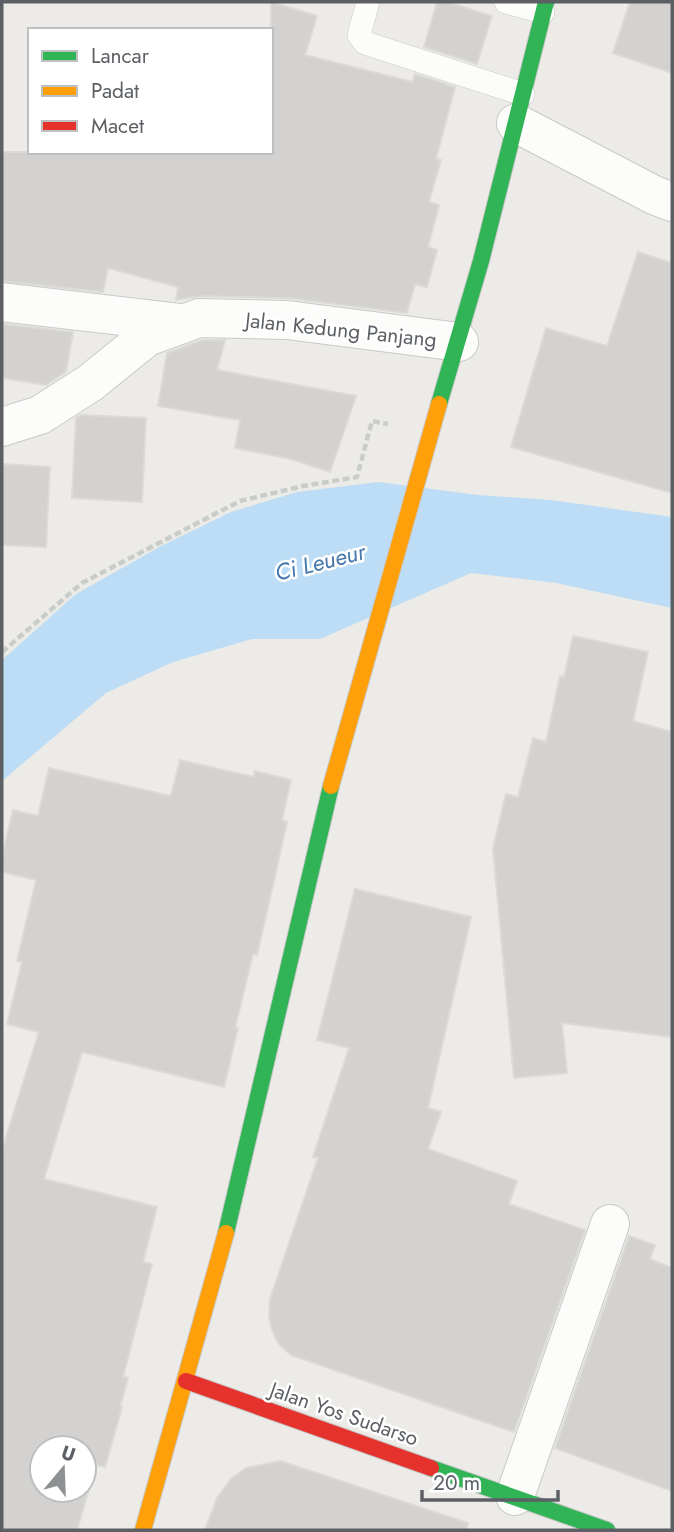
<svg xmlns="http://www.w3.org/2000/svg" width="674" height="1532" font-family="Jost,sans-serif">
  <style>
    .water { fill: #bcddf5 }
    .building { fill: #d3d2d0; stroke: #dcdad6; stroke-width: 2; fill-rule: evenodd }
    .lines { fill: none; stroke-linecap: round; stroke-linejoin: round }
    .lane-casing { stroke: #c8c9c9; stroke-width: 24 }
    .street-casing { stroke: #c8c9c9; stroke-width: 40 }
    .fast-casing { stroke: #c7c7c7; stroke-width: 18 }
    .slow-casing { stroke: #c7c7c7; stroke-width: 18 }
    .jam-casing { stroke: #c7c7c7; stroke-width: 18 }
    .path { stroke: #c9cdca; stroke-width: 4.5; stroke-dasharray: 7 3.5; stroke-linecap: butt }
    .lane { stroke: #fcfcfb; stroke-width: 23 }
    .street { stroke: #fcfcfb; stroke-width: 38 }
    .fast { stroke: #30b455; stroke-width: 16 }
    .slow { stroke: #ff9f0a; stroke-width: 16 }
    .jam { stroke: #e5322d; stroke-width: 16 }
    .labels { text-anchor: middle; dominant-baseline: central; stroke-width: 5; stroke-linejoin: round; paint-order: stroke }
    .street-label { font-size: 21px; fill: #5c6064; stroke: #fff }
    .water-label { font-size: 23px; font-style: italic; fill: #4578ad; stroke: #fff }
  </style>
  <rect width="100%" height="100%" fill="#ecebe7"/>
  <!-- water -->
  <path class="water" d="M378 482 478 495 551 500 672 517V608L556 583 471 573 320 639H252L173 662 106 693 2 781V660L76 594 163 545 231 512 297 492Z"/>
  <!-- building -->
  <path class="building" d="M271 2 317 16 305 55 413 82 415 74 455 87 436 159 441 160 429 202 439 205 428 247 437 250 427 287 415 284 407 313 288 298 200 296 176 300 178 287 108 268 103 292 2 281V152H271Z
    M437 2H447L492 16 477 64 424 47Z
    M630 2H672V73L613 53Z
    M638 252 672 263V493L511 447 546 328 607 346Z
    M2 324 73 332 66 372 46 385 2 378Z
    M203 340H225L217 370 356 396 330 472 291 459 235 448 240 420 158 406 167 353Z
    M81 415 146 418 142 502 72 498 76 418Z
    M2 464 50 467 46 547 2 545Z
    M573 636 648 652 633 721 672 732V1037L562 1023 567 1073 514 1078 493 848 506 794 518 797 533 738 546 742 560 676 564 677Z
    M180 760 254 777 255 771 291 780 282 820 287 822 271 894 257 955 253 954 235 1028H238L224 1087 82 1052 44 1179 157 1207 143 1262 152 1264 123 1377 128 1378 120 1407H122L105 1467 96 1465 77 1530H2V1150L39 1032 7 1024 22 962 17 961 36 880 2 872V857L13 810 38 816 49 768 171 796ZM42 1448H84V1490H42Z
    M355 889 471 917 428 1108 441 1112 428 1149 517 1181 509 1204 585 1230 514 1432 291 1355 278 1343 272 1330 269 1316 270 1299 318 1158 313 1157 349 1048 317 1040Z
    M629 1236 655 1245 650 1259 672 1268V1491L555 1448Z
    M280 1461 468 1523 467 1530H205L217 1498 232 1478 246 1468Z"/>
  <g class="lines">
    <!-- lane casing -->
    <g class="lane-casing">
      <path id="lane" d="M368 2 359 35 365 43 523 94
        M506 2 543 12"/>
    </g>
    <!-- street casing -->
    <g class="street-casing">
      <path id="street" d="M516 123 654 195 672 202
        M2 302 181 323
        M2 427 40 415 90 383 147 337 199 318 287 320 459 342
        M515 1496 610 1224"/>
    </g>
    <!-- fast casing -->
    <g class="fast-casing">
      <path id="fast" d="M439 404 481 261 546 2
        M226 1233 331 786
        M431 1468 607 1530"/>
    </g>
    <!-- slow casing -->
    <g class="slow-casing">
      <path id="slow" d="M331 786 439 404
        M143 1530 226 1233"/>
    </g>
    <!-- jam casing -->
    <g class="jam-casing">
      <path id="jam" d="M186 1381 431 1468"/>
    </g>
    <!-- path -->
    <path class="path" d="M2 652 82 583 240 501 303 486 357 477 372 421 388 424"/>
    <!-- lane -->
    <use href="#lane" class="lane"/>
    <!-- street -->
    <use href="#street" class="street"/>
    <!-- fast -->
    <use href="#fast" class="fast"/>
    <!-- slow -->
    <use href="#slow" class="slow"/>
    <!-- jam -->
    <use href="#jam" class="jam"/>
  </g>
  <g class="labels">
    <!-- street labels -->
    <g class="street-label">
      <text transform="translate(341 330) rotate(6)">Jalan Kedung Panjang</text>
      <text transform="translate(344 1414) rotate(19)">Jalan Yos Sudarso</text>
    </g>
    <!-- water labels -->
    <g class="water-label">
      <text transform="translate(320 562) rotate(-14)">Ci Leueur</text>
    </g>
  </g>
  <!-- border -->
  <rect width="674" height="1532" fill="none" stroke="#5c6064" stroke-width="7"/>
  <!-- legend -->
  <rect x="28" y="28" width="245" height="126" fill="#ffffff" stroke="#bebfc1" stroke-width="2"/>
  <rect x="42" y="51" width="35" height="10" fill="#30b455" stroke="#bebfc1" stroke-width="2"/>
  <text x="91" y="63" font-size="21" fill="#5c6064">Lancar</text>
  <rect x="42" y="86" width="35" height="10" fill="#ff9f0a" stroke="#bebfc1" stroke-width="2"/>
  <text x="91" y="98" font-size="21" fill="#5c6064">Padat</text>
  <rect x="42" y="121" width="35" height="10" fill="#e5322d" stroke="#bebfc1" stroke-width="2"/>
  <text x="91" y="133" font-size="21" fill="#5c6064">Macet</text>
  <!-- north arrow -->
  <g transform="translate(63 1469) rotate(19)"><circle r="33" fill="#ffffff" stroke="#bebfc1" stroke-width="2"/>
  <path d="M0-5L12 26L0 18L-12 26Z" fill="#8e9192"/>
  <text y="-10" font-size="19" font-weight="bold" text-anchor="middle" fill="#5c6064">U</text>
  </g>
  <!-- scale -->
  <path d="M422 1490v10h136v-10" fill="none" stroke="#5c6064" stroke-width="3.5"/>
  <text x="433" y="1490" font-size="21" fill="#5c6064" stroke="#ffffff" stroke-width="5" paint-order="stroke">20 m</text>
</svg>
